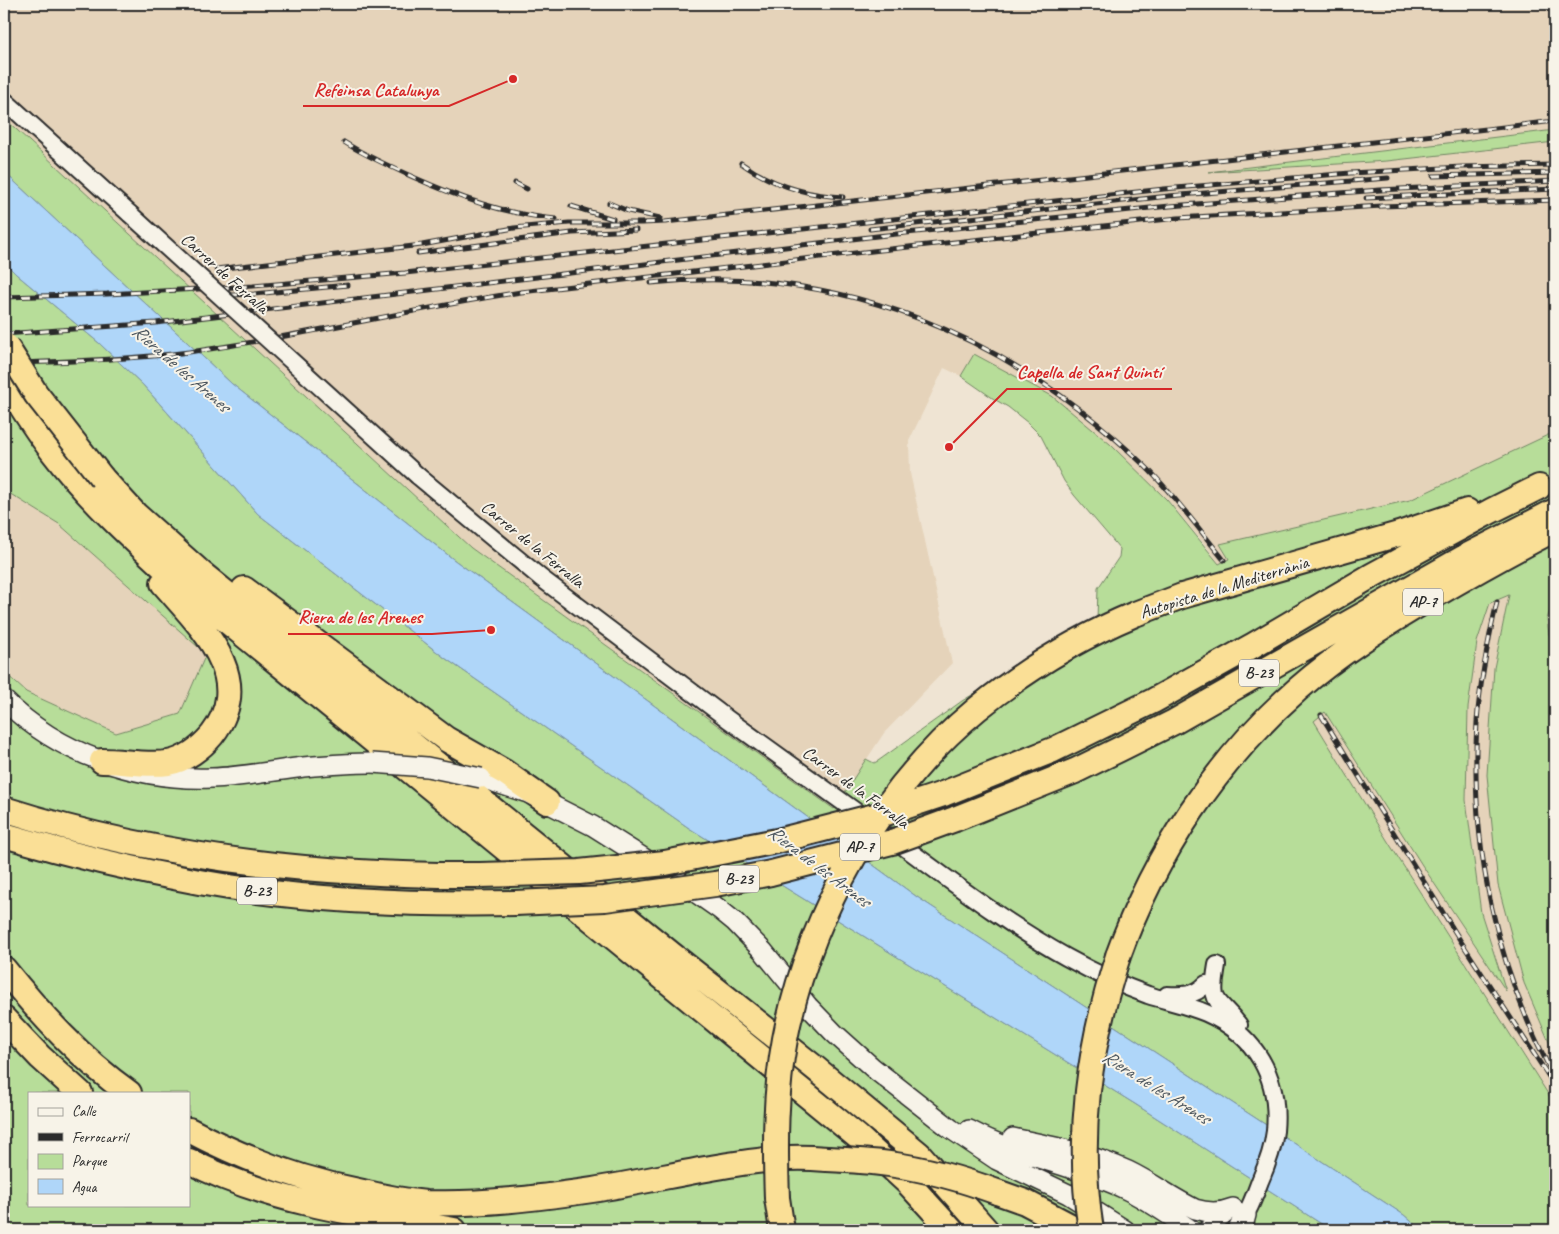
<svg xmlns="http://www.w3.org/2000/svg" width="1559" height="1234" font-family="Caveat,sans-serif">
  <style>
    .built { fill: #e5d3ba }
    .green { fill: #b7dd99; stroke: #718462; fill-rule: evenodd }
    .water { fill: #afd6f9; stroke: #7a92a7 }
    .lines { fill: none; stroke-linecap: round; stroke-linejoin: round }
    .tertiary-casing { stroke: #2b2b2b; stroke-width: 20 }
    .secondary-casing { stroke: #2b2b2b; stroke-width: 22 }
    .motorway-casing { stroke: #2b2b2b; stroke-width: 28 }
    .tertiary { stroke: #f7f3e8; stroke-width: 16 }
    .secondary { stroke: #f7f3e8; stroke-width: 19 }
    .motorway { stroke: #fadf96; stroke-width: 24 }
    .rail-casing { stroke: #2b2b2b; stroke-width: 5 }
    .rail { stroke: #f7f3e8; stroke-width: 3; stroke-dasharray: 9; stroke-linecap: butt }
    .tertiary-bridge-casing { stroke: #2b2b2b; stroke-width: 20; stroke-linecap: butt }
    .secondary-bridge-casing { stroke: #2b2b2b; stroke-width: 22; stroke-linecap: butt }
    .motorway-bridge-casing { stroke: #2b2b2b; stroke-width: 28; stroke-linecap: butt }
    .tertiary-bridge { stroke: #f7f3e8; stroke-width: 16 }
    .secondary-bridge { stroke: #f7f3e8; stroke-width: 19 }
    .motorway-bridge { stroke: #fadf96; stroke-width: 24 }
    .labels { text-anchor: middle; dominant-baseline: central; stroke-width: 4; stroke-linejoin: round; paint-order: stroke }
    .shield { fill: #f7f3e8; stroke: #686764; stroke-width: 1 }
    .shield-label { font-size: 16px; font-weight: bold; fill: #2b2b2b }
    .street-label { font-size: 18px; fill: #2b2b2b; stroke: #f7f3e8 }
    .water-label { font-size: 19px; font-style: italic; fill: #4c565e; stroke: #f7f3e8 }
    .leader { fill: none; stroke: #d62828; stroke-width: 2 }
    .callout-dot { fill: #d62828; stroke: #f7f3e8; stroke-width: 2 }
    .callout-label { font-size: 19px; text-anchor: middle; font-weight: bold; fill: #d62828; stroke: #f7f3e8; stroke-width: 4; stroke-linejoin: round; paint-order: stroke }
  </style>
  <rect width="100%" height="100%" fill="#efe4d3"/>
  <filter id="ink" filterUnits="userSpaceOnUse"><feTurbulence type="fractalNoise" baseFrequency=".02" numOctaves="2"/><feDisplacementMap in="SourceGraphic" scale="10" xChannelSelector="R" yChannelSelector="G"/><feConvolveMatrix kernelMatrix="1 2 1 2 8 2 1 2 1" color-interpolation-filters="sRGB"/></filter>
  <g filter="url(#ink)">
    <!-- built -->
    <path class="built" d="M4 4H1555V130L1220 171 1387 161 1554 141 1555 438 1550 434 1410 500 1220 544 1229 559 1219 564 1209 550 1167 499 974 354 961 376 944 368 909 441 910 473 952 663 884 733 834 809 471 548 4 118Z
      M4 490 59 524 206 653 180 714 116 733 26 692 4 672Z
      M1509 595 1494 668 1524 983 1555 1056V1105L1387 840 1313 720 1325 712 1422 865 1505 989 1481 913 1466 800 1468 708 1477 642 1490 603Z"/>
    <!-- green -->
    <path class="green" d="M4 118 471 548 834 809 866 759 874 763 878 761 962 701 1097 620 1098 588 1119 557 1120 549 1074 495 1064 481 1041 436 1028 423 1008 407 994 399 961 376 974 354 1052 396 1110 444 1167 500 1219 564 1229 559 1220 544 1410 500 1550 434 1555 438V598L1547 619 1549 634 1555 649 1550 731 1555 759V1056L1524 983 1498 885 1487 775 1494 668 1509 595 1490 603 1477 642 1468 708 1466 800 1481 913 1506 991 1422 865 1325 712 1314 721 1387 840 1555 1105V1230H1421L1404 1215 917 897 453 559 232 384 4 172Z
      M1555 130V142L1387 161 1208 172Z
      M4 262 16 274 99 343 143 385 258 514 445 658 689 828 1135 1104 1331 1230H4V672L26 692 116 733 180 714 206 654 59 524 4 490ZM29 1093H189V1205H29Z"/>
    <!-- water -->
    <path class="water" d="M4 172 232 384 453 559 917 897 1404 1215 1421 1230H1331L1135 1104 689 828 445 658 258 514 143 385 99 343 16 274 4 262Z"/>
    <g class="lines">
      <!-- tertiary casing -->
      <g class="tertiary-casing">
        <path id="tertiary" d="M4 100 130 214
          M418 476 541 578 729 720 869 821
          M889 836C947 878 1003 922 1066 957 1093 972 1120 985 1148 995 1167 1001 1187 1005 1206 1013 1256 1035 1280 1077 1275 1131 1273 1149 1267 1165 1260 1181 1254 1197 1249 1212 1238 1225
          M1217 965C1210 1007 1216 995 1239 1025
          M1167 995C1182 996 1195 996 1206 984
          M1206 1230 1233 1208"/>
      </g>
      <!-- secondary casing -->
      <g class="secondary-casing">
        <path id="secondary" d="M4 700C58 754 137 781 212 778 243 777 273 771 303 767 326 765 349 763 372 763
          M481 778 528 793 593 826 669 874 719 909 735 922 763 951 808 1006 834 1033 873 1068 951 1129 997 1160 1068 1194 1125 1230
          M969 1130C1018 1156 1073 1165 1123 1188 1147 1199 1169 1215 1191 1230
          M1013 1138C1053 1146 1091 1154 1128 1171 1151 1182 1172 1198 1195 1209 1208 1213 1221 1213 1233 1208
          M1242 1230 1246 1215"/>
      </g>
      <!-- motorway casing -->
      <g class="motorway-casing">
        <path id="motorway" d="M4 378C19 403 35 429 53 452 91 502 138 544 184 586L858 1137 908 1183 951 1230
          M102 478 136 515 201 573 671 954 815 1068 919 1154 986 1230
          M244 589 446 739 504 772 547 802
          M1135 614 1182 596 1399 534 1467 511
          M102 761C123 761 147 766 168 763 185 760 201 748 212 735 257 677 199 625 163 583
          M943 794 1053 750 1153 701 1252 646 1371 576 1491 511 1539 487
          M4 809C158 858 318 876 480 875
          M955 819 1075 771 1124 747 1174 722 1465 557 1555 511
          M4 835C68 854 133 870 199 882 303 901 409 905 515 903
          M1118 956C1154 855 1218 759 1298 689 1339 653 1386 624 1432 597 1473 573 1514 550 1555 529
          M4 969C41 1015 80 1058 129 1093
          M4 1019 40 1057 80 1093
          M189 1130C244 1159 301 1180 363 1192 383 1197 405 1201 426 1203 481 1205 537 1198 592 1190 658 1180 723 1162 789 1158 802 1157 815 1158 827 1159
          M189 1161C271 1203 364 1215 454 1230
          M997 1192 1025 1202 1078 1230
          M777 1198 782 1230"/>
      </g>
      <!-- tertiary -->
      <use href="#tertiary" class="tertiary"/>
      <!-- secondary -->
      <use href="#secondary" class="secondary"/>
      <!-- motorway -->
      <use href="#motorway" class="motorway"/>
      <!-- rail casing -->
      <g class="rail-casing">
        <path id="rail" d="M344 142C366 156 389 166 413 177 460 198 504 214 556 219
          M741 163C772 185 805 195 843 197
          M1433 176 1555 173
          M515 183 527 189
          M1366 198 1555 189
          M609 203 628 211 660 218
          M571 206 613 219
          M870 229 1169 196 1388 178
          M418 253 572 233 636 230
          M216 269 422 245 514 228 569 223H641L665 222 1087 175 1555 121
          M651 283C839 263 1011 336 1146 467 1174 495 1199 529 1224 560
          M211 296 254 294 348 285
          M4 297 107 294 253 286 405 273 1164 189 1350 173 1462 167 1555 165
          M4 334 156 323 877 236 1170 206 1380 190 1555 181
          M4 363C66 362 127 360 189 352 300 337 410 309 521 292L881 250 1178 218 1382 206 1555 200
          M1497 602C1488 641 1480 681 1477 722 1470 846 1496 969 1555 1078
          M1321 715 1460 940 1555 1086"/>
      </g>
      <!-- rail -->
      <use href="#rail" class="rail"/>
      <!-- tertiary-bridge casing -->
      <g class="tertiary-bridge-casing">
        <path id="tertiary-bridge" d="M130 214 418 476"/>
      </g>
      <!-- secondary-bridge casing -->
      <g class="secondary-bridge-casing">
        <path id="secondary-bridge" d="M372 763 427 767 481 778"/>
      </g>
      <!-- motorway-bridge casing -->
      <g class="motorway-bridge-casing">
        <path id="motorway-bridge" d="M6 346 36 394 102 478
          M480 875 579 872 665 863 777 841 886 813 943 794
          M515 903 605 899 715 884 771 873 892 842 955 819
          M827 1159C848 1160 868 1161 889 1164 926 1169 962 1179 997 1192
          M777 1198C775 1144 775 1092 785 1039 809 915 879 790 977 709 1025 670 1078 638 1135 614
          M1091 1230C1076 1135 1089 1046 1118 956"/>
      </g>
      <!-- tertiary-bridge -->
      <use href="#tertiary-bridge" class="tertiary-bridge"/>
      <!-- secondary-bridge -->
      <use href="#secondary-bridge" class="secondary-bridge"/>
      <!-- motorway-bridge -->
      <use href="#motorway-bridge" class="motorway-bridge"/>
    </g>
  </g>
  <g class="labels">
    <!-- shield labels -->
    <g class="shield">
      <rect x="1403" y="588.5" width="40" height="27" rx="4"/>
      <rect x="1239" y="659.5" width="40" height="27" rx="4"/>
      <rect x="840" y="833.5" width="40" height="27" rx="4"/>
      <rect x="719" y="865.5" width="40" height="27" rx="4"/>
      <rect x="237" y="877.5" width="40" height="27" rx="4"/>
    </g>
    <g class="shield-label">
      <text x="1423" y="602">AP-7</text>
      <text x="1259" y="673">B-23</text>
      <text x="860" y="847">AP-7</text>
      <text x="739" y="879">B-23</text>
      <text x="257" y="891">B-23</text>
    </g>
    <!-- street labels -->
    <g class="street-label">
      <text transform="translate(225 273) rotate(42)">Carrer de Ferralla</text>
      <text transform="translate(533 544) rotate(39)">Carrer de la Ferralla</text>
      <text transform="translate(1224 587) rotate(-17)">Autopista de la Mediterrània</text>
      <text transform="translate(856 787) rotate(36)">Carrer de la Ferralla</text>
    </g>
    <!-- water labels -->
    <g class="water-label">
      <text transform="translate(181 368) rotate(41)">Riera de les Arenes</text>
      <text transform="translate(819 866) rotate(37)">Riera de les Arenes</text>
      <text transform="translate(1156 1087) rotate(32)">Riera de les Arenes</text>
    </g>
  </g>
  <!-- callouts -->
  <path class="leader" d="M513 79L449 106H303M949 447L1007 389H1172M491 630L432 634H288"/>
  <g class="callout-dot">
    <circle cx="513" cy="79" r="5"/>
    <circle cx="949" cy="447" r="5"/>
    <circle cx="491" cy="630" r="5"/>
  </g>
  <g class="callout-label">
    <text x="376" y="96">Refeinsa Catalunya</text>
    <text x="1089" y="378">Capella de Sant Quintí</text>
    <text x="360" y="623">Riera de les Arenes</text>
  </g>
  <!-- margin -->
  <rect width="1559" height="1234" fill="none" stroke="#f7f3e8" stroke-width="20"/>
  <rect x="10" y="10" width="1539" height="1214" fill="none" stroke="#2b2b2b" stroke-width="2" filter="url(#ink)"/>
  <!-- legend -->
  <rect x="28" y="1092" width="162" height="115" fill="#f7f3e8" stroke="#a5a39c"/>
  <rect x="38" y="1108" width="25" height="8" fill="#f7f3e8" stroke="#a5a39c"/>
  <text x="72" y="1116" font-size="15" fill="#2b2b2b">Calle</text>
  <rect x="38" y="1133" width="25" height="8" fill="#2b2b2b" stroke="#a5a39c"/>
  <text x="72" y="1142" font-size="15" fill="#2b2b2b">Ferrocarril</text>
  <rect x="38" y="1154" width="25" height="15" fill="#b7dd99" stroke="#a5a39c"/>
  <text x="72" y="1166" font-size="15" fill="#2b2b2b">Parque</text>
  <rect x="38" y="1179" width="25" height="15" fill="#afd6f9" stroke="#a5a39c"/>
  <text x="72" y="1192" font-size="15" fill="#2b2b2b">Agua</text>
</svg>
